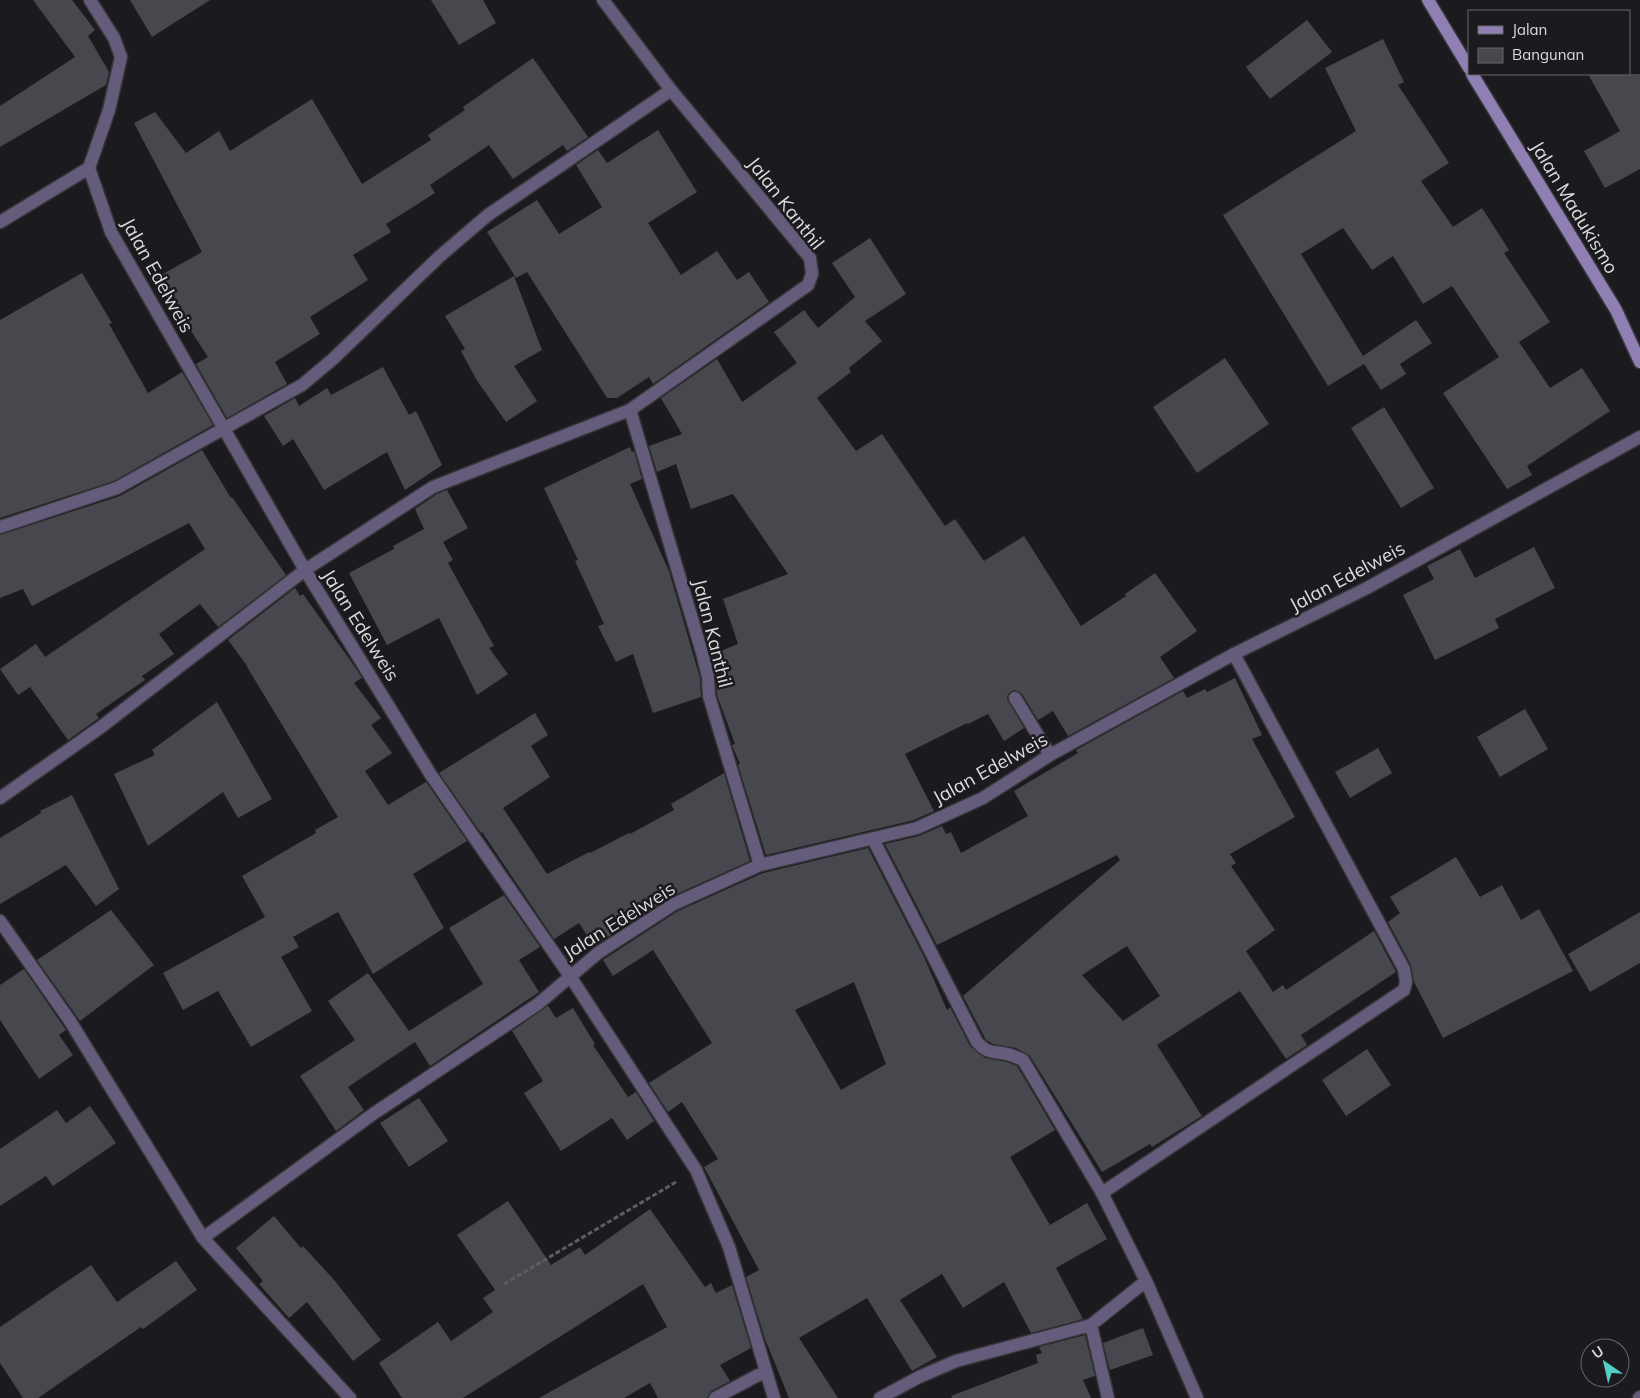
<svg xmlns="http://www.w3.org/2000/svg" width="1640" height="1398" font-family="Mulish,sans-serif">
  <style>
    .building { fill: #46484d; fill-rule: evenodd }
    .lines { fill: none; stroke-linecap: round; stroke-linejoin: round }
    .lane-casing { stroke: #36363a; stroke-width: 15 }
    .street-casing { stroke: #36363a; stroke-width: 15 }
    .secondary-casing { stroke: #36363a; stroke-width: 15 }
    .path { stroke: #5e5e61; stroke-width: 3; stroke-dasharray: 5 2.5; stroke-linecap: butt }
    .lane { stroke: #655b7b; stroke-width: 12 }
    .street { stroke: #655b7b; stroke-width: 12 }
    .secondary { stroke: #8f7fb2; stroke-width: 12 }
    .labels { text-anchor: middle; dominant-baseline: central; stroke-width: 5; stroke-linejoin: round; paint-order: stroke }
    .street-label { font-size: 19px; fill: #dbdbde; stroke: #1b1b1f }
  </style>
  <rect width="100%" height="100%" fill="#1b1b1f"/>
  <!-- building -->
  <path class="building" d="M33 0H72L95 30 88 36 109 72 106 85 0 147V106L75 57Z
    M130 0H210L152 37Z
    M431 0H483L496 23 459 45Z
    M1307 20 1332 52 1270 99 1246 67Z
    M1383 39 1404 82 1398 85 1449 163 1421 181 1453 227 1482 208 1509 250 1504 253 1550 322 1519 342 1550 388 1582 368 1610 411 1527 466 1532 475 1507 489 1443 393 1499 357 1452 286 1423 304 1393 256 1372 270 1343 228 1301 254 1363 356 1416 320 1432 343 1400 364 1406 374 1381 390 1364 364 1328 386 1223 215 1356 131 1325 68Z
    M533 58 588 137 567 151 563 145 513 179 489 145 430 185 435 193 386 224 391 232 353 255 368 280 310 317 320 334 275 362 287 384 227 418 196 364 208 357 178 311 177 312 156 278 202 252 134 123 155 112 186 153 219 131 230 151 312 99 362 184 431 140 428 135 465 110 463 107Z
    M1588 74H1640V169L1605 188 1584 151 1620 131Z
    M658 130 697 192 648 223 681 275 717 251 737 280 749 272 769 302 653 384 649 377 617 398H607L527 272 516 278 487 232 537 200 559 234 602 207 576 165 598 150 607 163Z
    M870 238 906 294 865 321 882 341 849 368 851 372 817 398 856 451 882 434 945 526 955 519 984 561 1024 536 1081 626 1126 596 1125 594 1155 573 1197 631 1160 657 1174 678 1068 736 1053 711 1038 720 1022 694 1014 690 1008 694 1007 699 1024 728 1004 741 988 714 968 724 967 723 905 754 934 811 914 820 766 855 738 765 740 764 732 745 735 744 717 695 716 675 711 655 738 644 723 599 788 574 733 494 691 509 676 464 657 472 649 446 682 434 661 398 717 359 742 402 797 363 774 332 804 310 818 328 855 297 832 263Z
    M82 273 112 323 109 324 148 393 182 372 213 425 114 481 0 518V320Z
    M514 276 542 350 514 366 537 401 506 422 476 379 461 351 465 349 445 316Z
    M1225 358 1269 424 1197 473 1153 407Z
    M383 367 409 415 416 411 442 465 405 490 387 452 324 490 293 439 283 446 264 416 295 398 299 406 327 388 331 395Z
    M1384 407 1434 488 1401 508 1351 428Z
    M630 447 632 452 634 451 642 479 630 484 669 571 700 678 701 697 653 713 633 654 616 662 598 626 604 624 575 561 578 560 544 488Z
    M202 450 231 498 232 497 286 575 218 627 200 604 159 634 174 654 142 676 145 680 96 714 99 718 68 740 30 687 18 695 0 669 36 644 45 657 205 549 189 523 32 606 23 589 0 598V535L120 496Z
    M447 490 468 528 443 542 453 560 448 563 494 646 489 648 508 674 477 695 439 618 387 645 349 573 394 549 393 546 424 529 415 509 437 494Z
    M1534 547 1555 588 1495 619 1499 628 1435 660 1403 595 1434 579 1427 566 1460 549 1475 578Z
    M295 588 300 596 303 594 355 667 362 678 354 683 381 718 371 725 392 753 365 771 388 805 426 782 467 841 413 874 444 928 373 974 338 912 293 937 299 947 281 957 312 1011 251 1047 218 991 183 1010 163 973 265 917 242 876 316 833 315 830 338 817 247 667H248L228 640Z
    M1235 678 1262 735 1252 739 1295 817 1230 854 1236 863 1231 866 1275 930 1246 951 1273 992 1283 985 1286 990 1374 931 1396 972 1301 1035 1307 1045 1286 1059 1240 991 1157 1045 1202 1116 1152 1147 1150 1144 1102 1172 1030 1056 1016 1048 993 1044 986 1040 963 996 1120 860 1117 855 937 945 885 844 919 836 942 826 946 834 951 832 961 853 1028 816 1014 791 1078 753 1076 750 1183 691 1187 698 1205 689 1207 692ZM1127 946 1160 996 1123 1021 1082 975Z
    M217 702 272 799 238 818 223 792 148 846 114 774 155 755 152 750Z
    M1525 709 1548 749 1500 777 1477 737Z
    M535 713 548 735 531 746 550 777 503 808 547 874 589 852 590 853 629 833 630 834 674 810 671 804 724 773 750 861 670 897 594 946 579 923 554 939 482 832 481 833 439 773Z
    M1378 748 1392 773 1350 798 1335 772Z
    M72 795 119 889 96 906 66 865 0 904V838L41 813 40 811Z
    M868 848 924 957 947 1010 950 1007 970 1046 985 1058 1007 1062 1017 1066 1055 1130 1010 1157 1050 1225 1087 1203 1107 1239 1056 1268 1083 1319 1031 1333 1004 1282 963 1308 942 1274 900 1300 937 1357 912 1371 867 1298 799 1338 838 1398H789L765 1339 746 1277 759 1270 704 1167 718 1159 682 1102 668 1112 649 1083 712 1043 653 950 613 976 603 960 678 911 763 873ZM854 982 886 1064 841 1090 795 1010Z
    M1456 857 1480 897 1502 885 1521 920 1539 909 1573 971 1443 1038 1414 982 1411 965 1388 922 1400 913 1390 897Z
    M504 895 540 947 519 960 539 992 430 1066 415 1042 348 1087 364 1110 336 1131 300 1076 355 1040 328 1001 368 973 409 1031 483 984 449 928Z
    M111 910 154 965 80 1021 37 960Z
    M1640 912V963L1590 992 1568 954Z
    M24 969 66 1030 59 1035 73 1055 39 1079 0 1020V985Z
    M548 1006 556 1018 573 1008 595 1044 593 1045 628 1097 636 1092 654 1121 627 1140 612 1118 561 1151 524 1093 543 1081 512 1031Z
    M1367 1049 1391 1085 1346 1116 1322 1080Z
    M419 1098 448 1141 409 1167 380 1123Z
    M90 1106 116 1143 53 1186 46 1176 0 1206V1149L57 1110 66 1123Z
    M508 1201 551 1265 580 1247 585 1255 650 1209 705 1287 711 1283 716 1293 732 1285 751 1348 720 1365 730 1381 711 1391 707 1398H658L650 1383 624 1398H539L667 1327 643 1284 463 1398H402L379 1363 438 1322 451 1341 493 1312 483 1298 495 1290 457 1235Z
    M274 1216 301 1248 303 1246 335 1281 381 1340 353 1361 307 1302 289 1318 259 1284 263 1281 236 1248Z
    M176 1261 197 1290 143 1329 141 1327 38 1398H23L0 1363V1327L91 1265 117 1302Z
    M1143 1328 1153 1355 1110 1370 1103 1343Z
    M1085 1335 1095 1376 1083 1380 1091 1398H952L951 1396 1038 1363 1036 1355 1042 1353 1039 1347Z"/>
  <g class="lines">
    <!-- lane casing -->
    <g class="lane-casing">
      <path id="lane" d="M560 166 671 90
        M1015 698 1050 755
        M0 798 101 727 305 570
        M1102 1193 1404 990 1406 982 1404 969 1234 654"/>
    </g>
    <!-- street casing -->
    <g class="street-casing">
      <path id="street" d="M90 0 114 38 121 57 109 110 89 168 111 232 305 570 431 775 570 976 696 1170 729 1247 774 1398
        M0 222 89 168
        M630 410 703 656 708 677 709 696 760 865
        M0 527 117 488 302 385 333 359 440 256 488 215 560 166
        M305 570 433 487 630 410 808 285 812 274 810 258 671 90 603 0
        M873 839 977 1042C988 1054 992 1051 1007 1054 1012 1055 1018 1058 1023 1060L1102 1193 1146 1281 1197 1398
        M0 921 70 1021 203 1238 350 1398
        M203 1238 373 1114 538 1004 598 953 674 904 760 865 917 828 983 798 1050 755 1234 654 1367 588 1640 437
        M715 1398 766 1371
        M880 1398 919 1377 956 1361 1091 1325
        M1108 1398 1091 1325 1146 1281
        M1639 1398 1640 1397"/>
    </g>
    <!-- secondary casing -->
    <g class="secondary-casing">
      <path id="secondary" d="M1428 0 1469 68
        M1472 74 1616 310 1640 362"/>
    </g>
    <!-- path -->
    <path class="path" d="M504 1284 676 1182"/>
    <!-- lane -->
    <use href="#lane" class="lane"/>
    <!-- street -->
    <use href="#street" class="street"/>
    <!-- secondary -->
    <use href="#secondary" class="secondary"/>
  </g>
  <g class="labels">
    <!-- street labels -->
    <g class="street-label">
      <text transform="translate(786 203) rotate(52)">Jalan Kanthil</text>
      <text transform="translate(1575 207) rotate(59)">Jalan Madukismo</text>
      <text transform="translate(158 275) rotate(61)">Jalan Edelweis</text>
      <text transform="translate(1347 576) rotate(-28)">Jalan Edelweis</text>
      <text transform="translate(361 625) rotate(58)">Jalan Edelweis</text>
      <text transform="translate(713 633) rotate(76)">Jalan Kanthil</text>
      <text transform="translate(990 768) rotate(-29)">Jalan Edelweis</text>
      <text transform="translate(619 920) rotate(-32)">Jalan Edelweis</text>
    </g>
  </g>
  <!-- legend -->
  <rect x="1468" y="10" width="162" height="65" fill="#1b1b1f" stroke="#68686b"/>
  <rect x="1478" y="26" width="25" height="8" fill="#8f7fb2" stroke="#68686b"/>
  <text x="1512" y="35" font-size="15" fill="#dbdbde">Jalan</text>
  <rect x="1478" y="48" width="25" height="15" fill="#46484d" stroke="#68686b"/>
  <text x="1512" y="60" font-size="15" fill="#dbdbde">Bangunan</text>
  <!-- north arrow -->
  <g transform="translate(1605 1363) rotate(326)"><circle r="24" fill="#1b1b1f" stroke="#68686b"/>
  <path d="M0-4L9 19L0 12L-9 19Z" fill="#55cec5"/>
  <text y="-8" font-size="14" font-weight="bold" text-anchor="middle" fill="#dbdbde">U</text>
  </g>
</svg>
